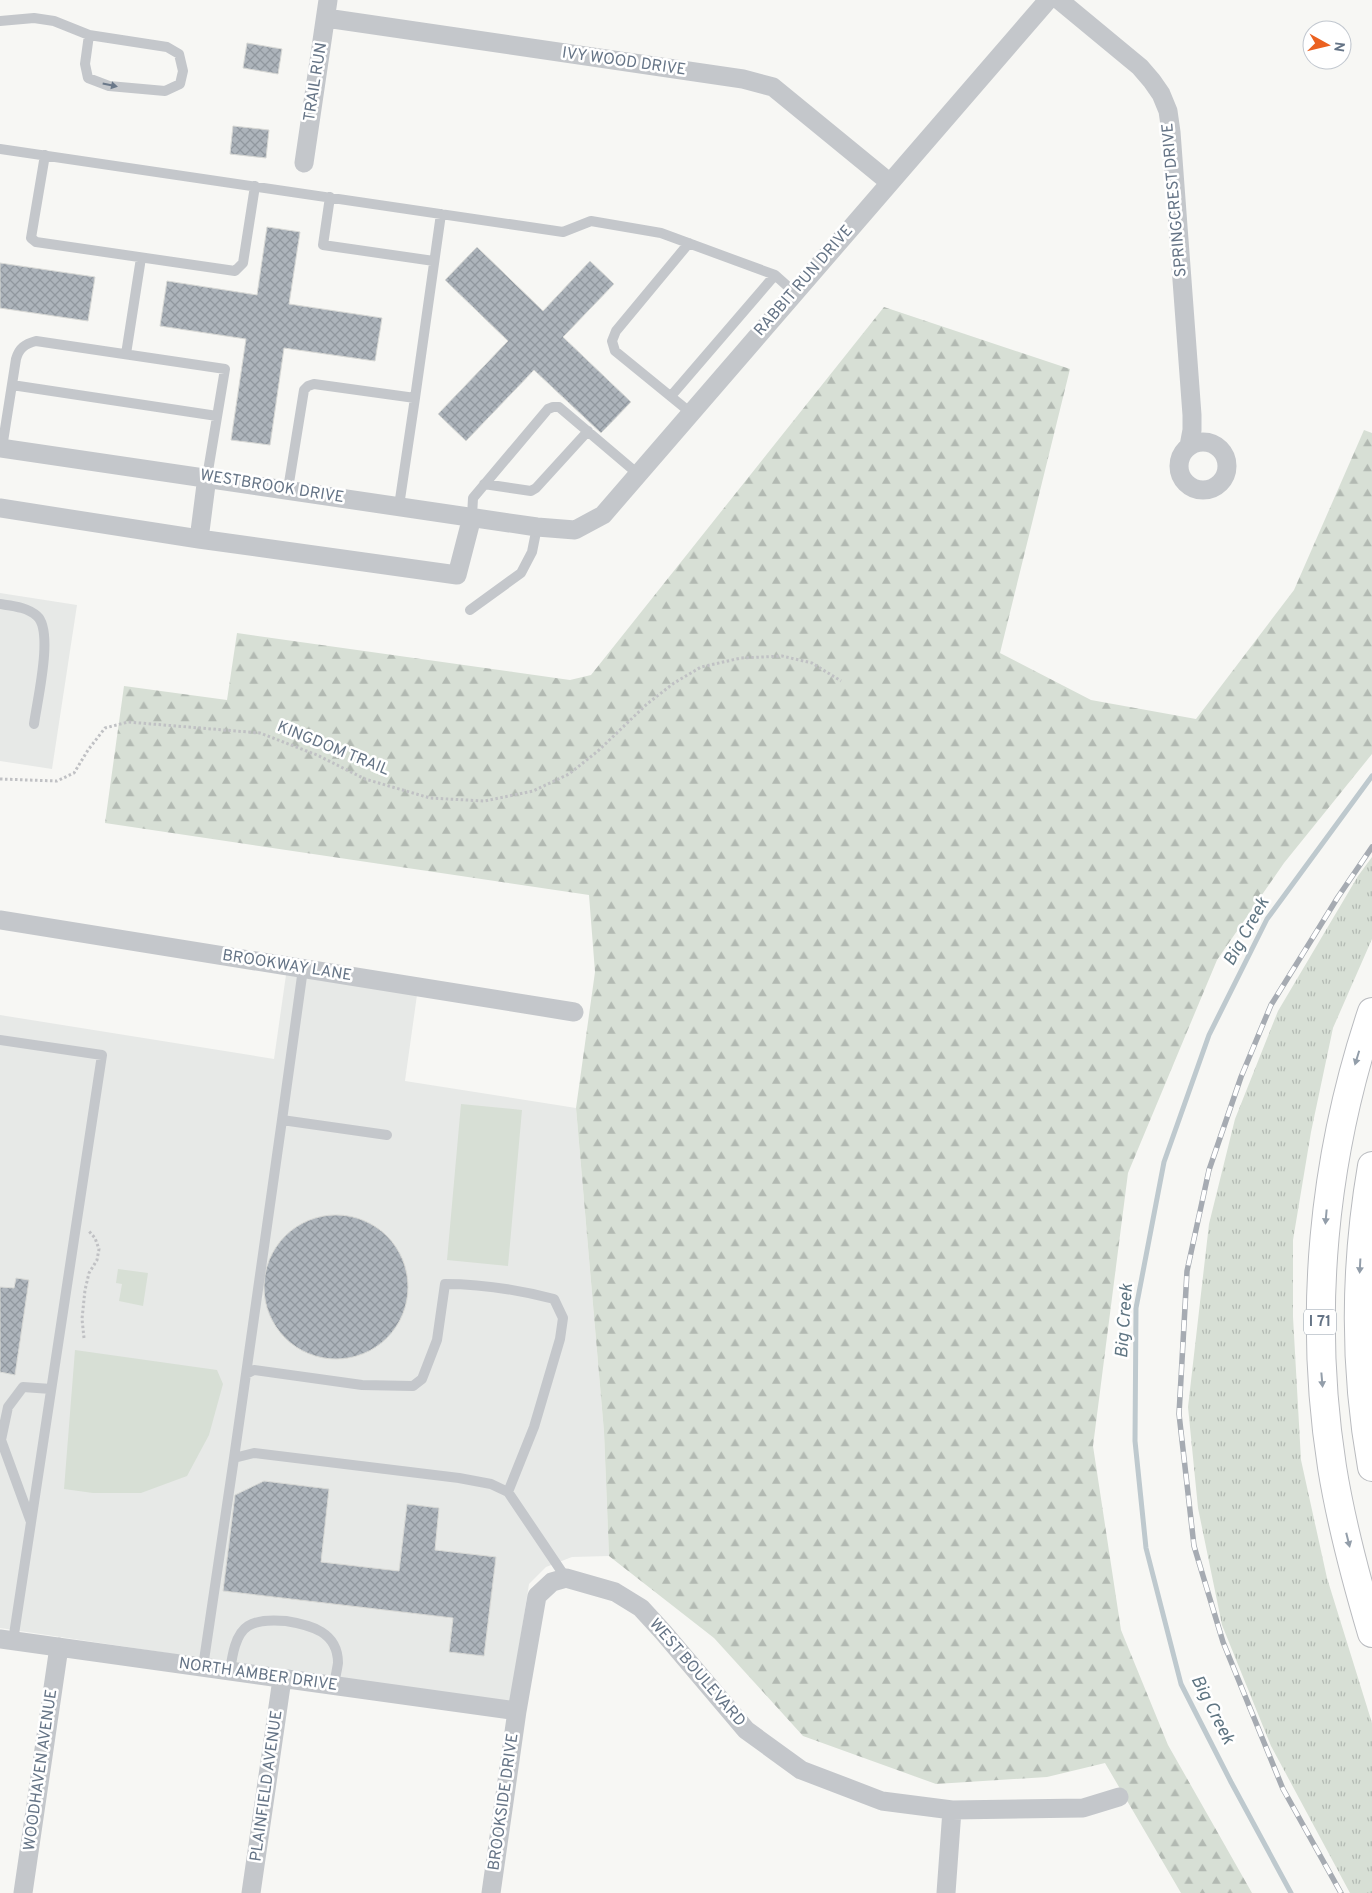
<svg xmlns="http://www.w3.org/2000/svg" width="1372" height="1893" font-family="Overpass,sans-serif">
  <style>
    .built { fill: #e7e9e7 }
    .grass { fill: url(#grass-tufts) }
    .forest { fill: url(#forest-firs) }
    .green { fill: #d7dfd5 }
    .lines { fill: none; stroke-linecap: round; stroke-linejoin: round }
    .stream { stroke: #bec9ce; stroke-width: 5 }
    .building { fill: url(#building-cross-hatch); stroke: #d8d9d6 }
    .motorway-casing { stroke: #b9bbbf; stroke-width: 30 }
    .path { stroke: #c0c1c4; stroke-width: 3; stroke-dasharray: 2.5 2.5; stroke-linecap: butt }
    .service { stroke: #c4c7cb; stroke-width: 10 }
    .minor { stroke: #c4c7cb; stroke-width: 19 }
    .motorway { stroke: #fff; stroke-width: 28 }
    .rail-casing { stroke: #a6abb2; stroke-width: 5.5 }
    .rail { stroke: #fff; stroke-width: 4; stroke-dasharray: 11; stroke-linecap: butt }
    .oneway { fill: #6a7889 }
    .oneway2 { fill: #939eaa }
    .labels { text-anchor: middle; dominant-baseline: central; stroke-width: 5; stroke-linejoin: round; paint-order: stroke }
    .shield { fill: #fff; stroke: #939eaa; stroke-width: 1 }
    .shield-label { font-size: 15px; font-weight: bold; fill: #657486 }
    .street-label { font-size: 16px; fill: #657486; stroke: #fff }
    .water-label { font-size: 18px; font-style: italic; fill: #607683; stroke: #fff }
  </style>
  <defs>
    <pattern id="grass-tufts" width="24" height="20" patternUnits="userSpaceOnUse" patternTransform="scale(1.25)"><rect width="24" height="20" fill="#d7dfd5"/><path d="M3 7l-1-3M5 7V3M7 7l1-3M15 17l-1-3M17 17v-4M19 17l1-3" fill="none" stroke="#b2b9b2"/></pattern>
    <pattern id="forest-firs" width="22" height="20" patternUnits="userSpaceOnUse" patternTransform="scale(1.25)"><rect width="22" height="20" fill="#d7dfd5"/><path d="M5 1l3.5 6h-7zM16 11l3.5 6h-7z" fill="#b2b9b2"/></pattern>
    <pattern id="building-cross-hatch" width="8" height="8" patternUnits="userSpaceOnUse" patternTransform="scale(1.25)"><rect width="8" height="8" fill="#adb4bb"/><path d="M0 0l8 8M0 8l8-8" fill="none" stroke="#90979e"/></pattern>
  </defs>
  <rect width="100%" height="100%" fill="#f7f7f4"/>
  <!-- built -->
  <path class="built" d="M0 593 77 605 52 769 0 761Z
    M286 975 417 995 405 1081 576 1108 604 1432 609 1556 572 1557 546 1567 529 1584 510 1704 0 1628V1015L274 1059Z"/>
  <!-- grass -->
  <path class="grass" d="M1372 857V939L1333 1028 1311 1132 1293 1240V1317L1301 1460 1327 1578 1372 1723V1893H1350L1271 1746 1222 1625 1198 1508 1188 1407 1209 1224 1235 1119 1278 1011 1358 876Z"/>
  <!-- forest -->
  <path class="forest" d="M884 307 1070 369 1000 653 1091 700 1196 719 1294 590 1364 430 1372 433V754L1284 863 1217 960 1128 1173 1093 1446 1121 1630 1168 1745 1252 1893H1181L1105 1763 1047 1777 936 1784 803 1736 714 1638 609 1556 604 1432 576 1108 595 972 589 895 105 823 124 686 227 700 237 633 570 680 591 675Z"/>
  <!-- green -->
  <path class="green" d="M461 1104 522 1110 508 1266 447 1260Z
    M118 1269 148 1273 143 1306 119 1301 122 1284 116 1283Z
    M75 1350 217 1370 223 1384 209 1435 187 1476 141 1493H93L64 1489Z"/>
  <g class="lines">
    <!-- stream -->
    <path class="stream" d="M1291 1893 1231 1782 1181 1684 1146 1548 1135 1441 1136 1308 1164 1162 1209 1035 1267 919 1372 776"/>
  </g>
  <!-- building -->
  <path class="building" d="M247 43 282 49 278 74 243 68Z
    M233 126 269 130 266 158 230 154Z
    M267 227 300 232 289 304 382 318 375 361 284 348 270 445 231 440 246 339 160 326 167 281 257 295Z
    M477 247 543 311 590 261 614 284 563 337 631 402 601 433 534 370 466 441 438 414 508 341 445 280Z
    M0 263 95 277 88 321 0 308Z
    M264 1287a72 72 0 1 1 144 0a72 72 0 1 1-144 0Z
    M16 1278 29 1280 15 1375 0 1372V1287L14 1288Z
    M264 1481 329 1489 321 1562 399 1571 407 1504 439 1508 435 1550 496 1557 484 1656 449 1652 453 1618 223 1591 235 1495Z"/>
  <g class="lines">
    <!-- motorway casing -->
    <g class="motorway-casing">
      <path id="motorway" d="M1372 1012C1323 1158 1308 1314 1332 1467 1341 1523 1356 1579 1372 1633
        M1372 1166C1355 1265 1354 1367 1372 1467"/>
    </g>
    <!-- path -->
    <path class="path" d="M0 779 57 781 74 773 88 750 105 728 128 722 260 733 317 755 365 779 430 798 484 801 533 791 569 774 598 751 647 704 674 683 701 667 741 658 782 656 812 663 841 681
      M84 1338 82 1319 85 1290 89 1273 97 1260 99 1249 95 1238 88 1230"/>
    <!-- service -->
    <path class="service" d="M0 21 34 18 54 21 89 35 167 47 179 54 183 71 180 84 165 91 109 86 88 78 85 64 89 35
      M0 149 563 232 591 221 661 233 775 275 794 292
      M45 155 31 238 36 242 235 271 243 263 255 186
      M330 197 323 245 434 261
      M689 243 616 331 612 341 615 351 691 413
      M126 354 141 258
      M12 385 217 416
      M671 396 775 275
      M415 398 441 214
      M2 448 16 359C19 348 25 344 36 341L225 369 207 477
      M484 484 531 491 536 488 588 431
      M288 489 304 390 308 386 314 384 415 398 399 506
      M472 517 473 498 548 409 553 407H559L638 474
      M0 604C13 606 27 607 37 616 54 631 37 701 34 724
      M470 610 521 573 532 552 537 527
      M303 969 282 1120 387 1135
      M0 1040 102 1055 13 1641
      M246 1374 282 1120
      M234 1458 246 1374 254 1370 362 1385 413 1386 422 1379 437 1340 445 1284C482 1284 519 1290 554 1299L563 1318 560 1339 534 1427 508 1492
      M31 1522 1 1440 8 1407 23 1387 51 1389
      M203 1667 234 1458 254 1453 459 1478 491 1484 508 1492 566 1578
      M230 1671C232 1657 235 1634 248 1626 259 1619 275 1620 286 1621 311 1625 338 1632 338 1663 337 1670 335 1678 334 1686"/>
    <!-- minor -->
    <path class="minor" d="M1059 0 1140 67 1152 81 1161 94 1168 111 1171 132 1192 415V430L1189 446
      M326 18 743 79 773 87 889 182
      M304 163 328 0
      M1179 466a24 24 0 1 1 48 0a24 24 0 1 1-48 0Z
      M0 448 537 527 575 530 603 515 1048 0
      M0 508 199 539 457 575 472 517
      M199 539 207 477
      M0 920 574 1012
      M0 1639 517 1711
      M23 1893 59 1647
      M251 1893 282 1679
      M491 1893 517 1711 537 1596 552 1582 566 1578 615 1592 641 1608 663 1632 746 1730 801 1770 882 1801 952 1810 1083 1808 1119 1797
      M946 1893 952 1810"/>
    <!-- motorway -->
    <use href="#motorway" class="motorway"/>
    <!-- rail casing -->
    <g class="rail-casing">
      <path id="rail" d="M1341 1893 1283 1789 1223 1642 1194 1546 1179 1414 1187 1271 1209 1170 1241 1077 1271 1005 1338 897 1372 847"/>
    </g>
    <!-- rail -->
    <use href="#rail" class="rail"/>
  </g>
  <!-- one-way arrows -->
  <defs><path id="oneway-solid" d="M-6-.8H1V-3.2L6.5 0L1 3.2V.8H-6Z" transform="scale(1.25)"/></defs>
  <use class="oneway" href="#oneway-solid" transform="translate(110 85) rotate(12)"/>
  <g class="oneway2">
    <use href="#oneway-solid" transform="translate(1357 1058) rotate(107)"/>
    <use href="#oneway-solid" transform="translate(1326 1217) rotate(95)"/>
    <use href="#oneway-solid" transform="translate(1360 1266) rotate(93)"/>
    <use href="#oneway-solid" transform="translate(1322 1380) rotate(85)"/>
    <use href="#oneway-solid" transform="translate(1348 1540) rotate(76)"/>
  </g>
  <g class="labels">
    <!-- shield labels -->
    <rect class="shield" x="1304" y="1309.5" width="32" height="25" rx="4"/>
    <g class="shield-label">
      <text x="1320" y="1322">I 71</text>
    </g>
    <!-- street labels -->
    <g class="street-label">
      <text transform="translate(624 62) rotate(8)">IVY WOOD DRIVE</text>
      <text transform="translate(316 82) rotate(-81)">TRAIL RUN</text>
      <text transform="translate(1175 200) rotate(-95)">SPRINGCREST DRIVE</text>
      <text transform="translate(804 281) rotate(-49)">RABBIT RUN DRIVE</text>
      <text transform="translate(272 487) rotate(9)">WESTBROOK DRIVE</text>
      <text transform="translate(333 749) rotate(22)">KINGDOM TRAIL</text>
      <text transform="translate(287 966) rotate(9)">BROOKWAY LANE</text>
      <text transform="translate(697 1673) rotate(49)">WEST BOULEVARD</text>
      <text transform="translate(258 1675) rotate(8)">NORTH AMBER DRIVE</text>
      <text transform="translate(41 1770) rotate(-82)">WOODHAVEN AVENUE</text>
      <text transform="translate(267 1786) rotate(-82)">PLAINFIELD AVENUE</text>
      <text transform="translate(504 1802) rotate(-82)">BROOKSIDE DRIVE</text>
    </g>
    <!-- water labels -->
    <g class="water-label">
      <text transform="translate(1247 932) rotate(-61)">Big Creek</text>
      <text transform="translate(1125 1321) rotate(-86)">Big Creek</text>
      <text transform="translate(1212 1710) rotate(63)">Big Creek</text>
    </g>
  </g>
  <!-- north arrow -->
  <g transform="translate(1327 45) rotate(98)"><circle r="24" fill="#ffffff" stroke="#c1c7cf"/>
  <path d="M0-4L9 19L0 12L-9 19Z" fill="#eb6120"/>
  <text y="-8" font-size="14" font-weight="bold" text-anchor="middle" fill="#657486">N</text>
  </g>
</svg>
